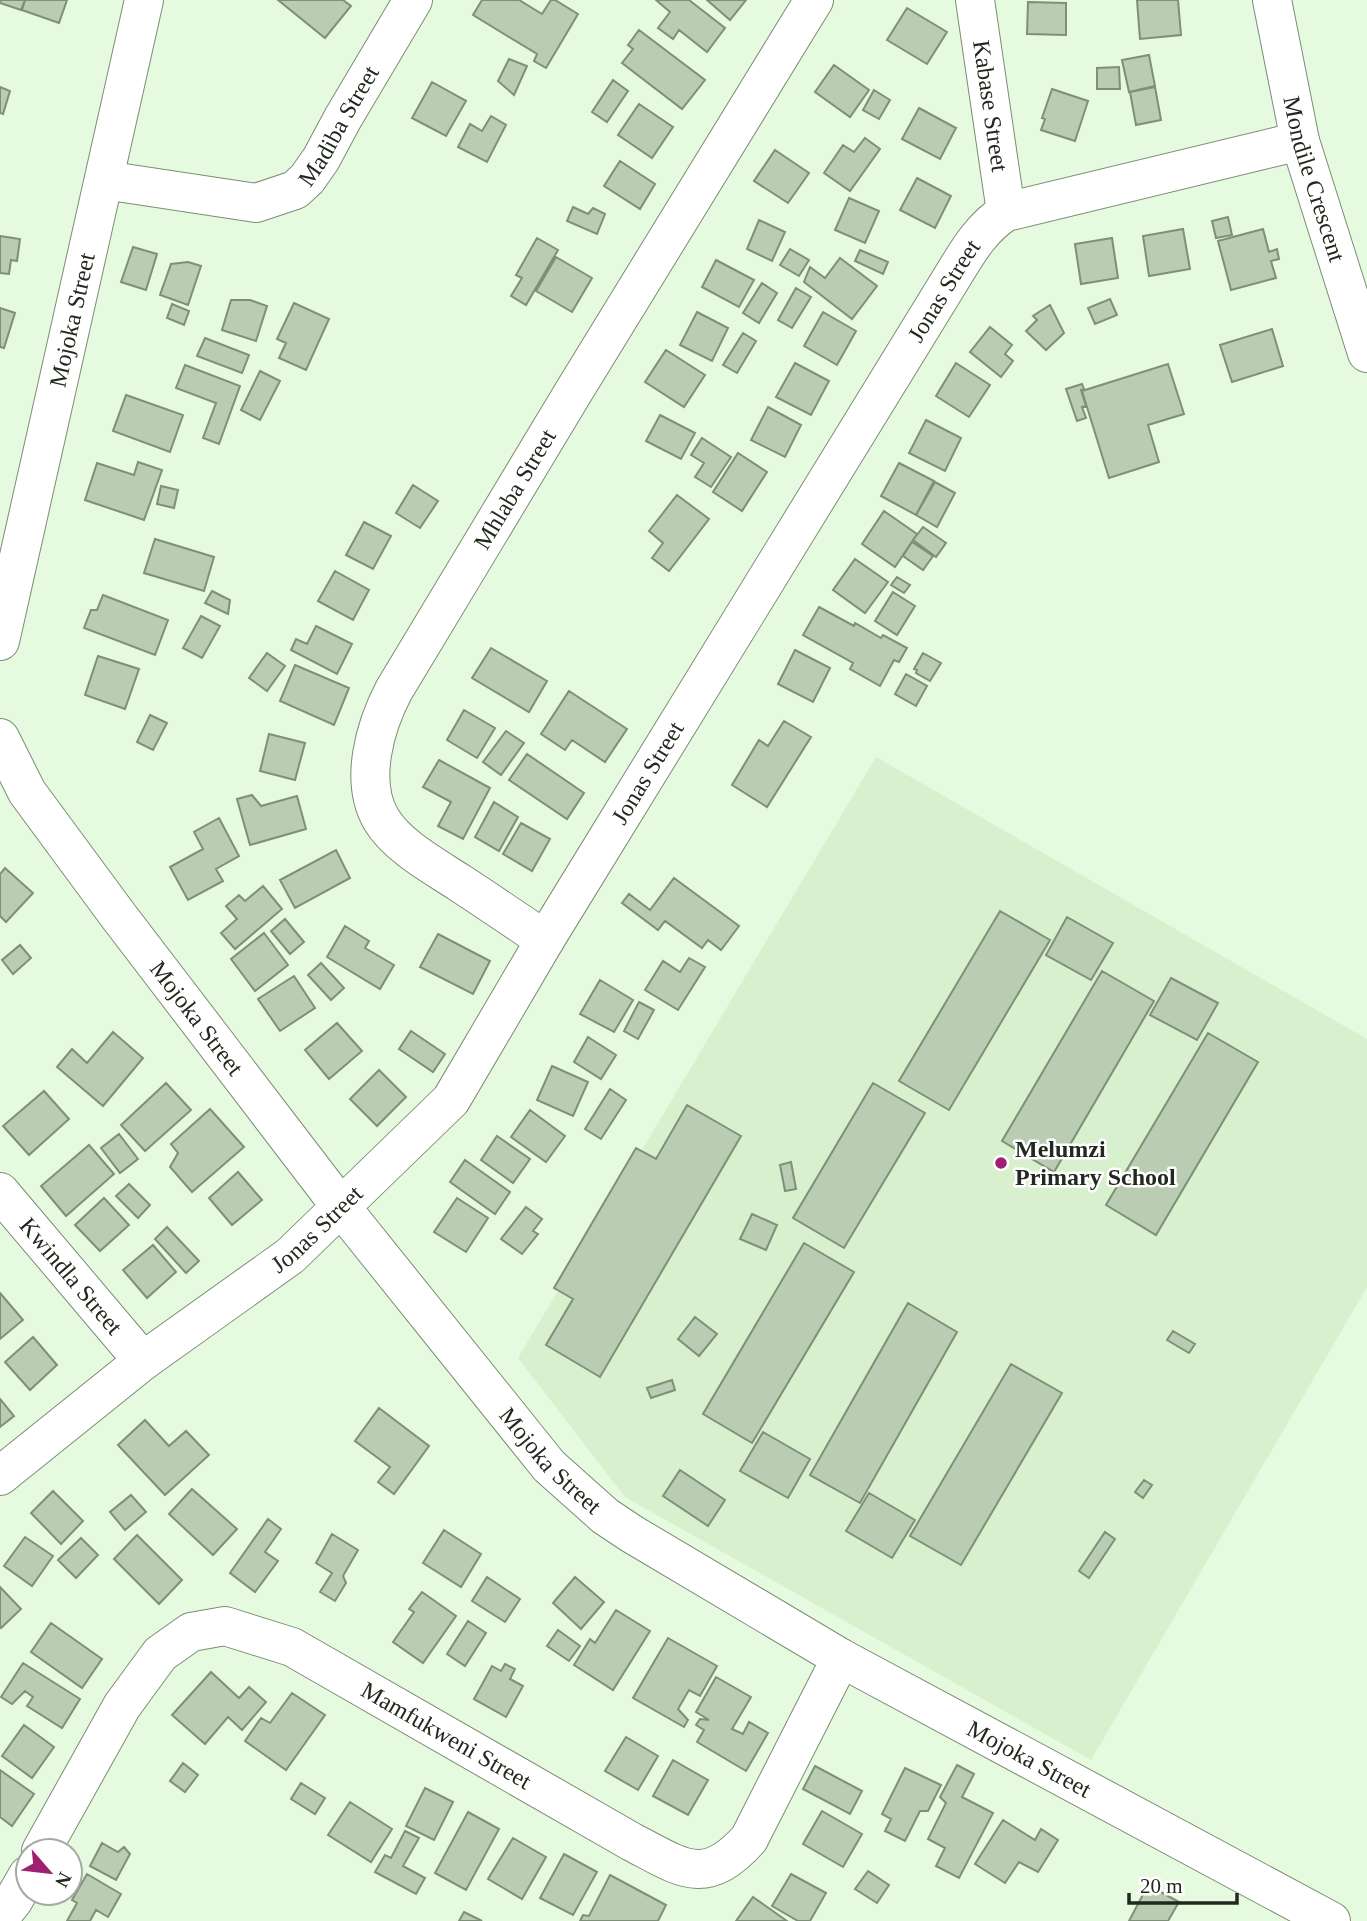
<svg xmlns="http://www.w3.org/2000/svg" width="1367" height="1921" font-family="Georgia,serif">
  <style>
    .built { fill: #d8f0ce }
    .building { fill: #bacdb3; stroke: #7e9077; stroke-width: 2 }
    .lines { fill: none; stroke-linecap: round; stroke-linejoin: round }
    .street-casing { stroke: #7c8d74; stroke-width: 40 }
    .street { stroke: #fff; stroke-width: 38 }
    .poi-dot { fill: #9f1f72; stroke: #fff; stroke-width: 2.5 }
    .labels { text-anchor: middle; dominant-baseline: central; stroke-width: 5; stroke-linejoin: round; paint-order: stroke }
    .street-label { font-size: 24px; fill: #22291f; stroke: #fff }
    .poi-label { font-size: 24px; font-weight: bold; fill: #22291f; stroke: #fff; text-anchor: start }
  </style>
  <rect width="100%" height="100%" fill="#e6fadf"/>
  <!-- built -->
  <path class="built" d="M876 757 1367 1039V1287L1091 1760 625 1497 518 1358Z"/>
  <!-- building -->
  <path class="building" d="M0 0H25L21 10 0 3Z
    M25 0H67L59 23 22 10Z
    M278 0H343L351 6 325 38Z
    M482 0H519L542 14 551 0H555L578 14 546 68 534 61 537 54 473 15Z
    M656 0H689L725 28 707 52 679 30 673 39 658 28 670 12Z
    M707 0H746L730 20Z
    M1137 0H1178L1181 35 1140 39Z
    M1028 2 1066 3V35L1027 34Z
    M907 8 947 32 927 64 887 40Z
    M639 30 705 80 682 109 622 63 633 49 628 45Z
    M1149 55 1155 86 1129 92 1122 60Z
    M509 59 527 66 514 95 498 81Z
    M834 65 869 90 850 117 815 92Z
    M1119 67 1120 89H1097V68Z
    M613 80 628 91 607 122 592 112Z
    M432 82 466 101 446 136 412 118Z
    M0 87 10 91 3 114 0 113Z
    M1155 87 1161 120 1136 125 1130 92Z
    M1052 89 1088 101 1075 141 1041 130 1045 119 1042 118Z
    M874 90 890 100 879 119 863 110Z
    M639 104 673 127 652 158 618 135Z
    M919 108 956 128 940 159 902 139Z
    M491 116 506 125 487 162 458 147 470 124 482 131Z
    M865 138 880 149 850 191 824 173 843 145 854 152Z
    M775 150 809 173 788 203 754 181Z
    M620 161 655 184 640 209 604 186Z
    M917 178 951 196 935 228 900 210Z
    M849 198 879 211 865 243 835 230Z
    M573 207 588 214 593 208 605 214 597 234 567 221Z
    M1228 217 1232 235 1216 238 1212 221Z
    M759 220 785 232 772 261 747 249Z
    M1183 229 1190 269 1149 276 1143 236Z
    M1263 229 1269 252 1277 249 1279 259 1271 261 1276 278 1231 290 1218 241Z
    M0 236 20 239 17 261 11 260 9 274 0 273Z
    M537 238 558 250 526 305 511 296 522 278 516 275Z
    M1112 238 1118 278 1081 284 1075 244Z
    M133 247 157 254 146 290 121 282Z
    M790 249 809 260 799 276 780 265Z
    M860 250 888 262 883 274 855 261Z
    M556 257 592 278 572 312 536 291Z
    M840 258 877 286 852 319 804 282 810 267 825 278Z
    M716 260 754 280 739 307 702 287Z
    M188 262 201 266 188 305 160 295 171 264Z
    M762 283 777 293 759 323 743 313Z
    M796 288 811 297 792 328 778 320Z
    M1110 299 1117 315 1095 324 1088 308Z
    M231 300H250L267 306 256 341 222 330Z
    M294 303 329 319 306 370 279 358 286 343 277 339Z
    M172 304 189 311 184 325 167 318Z
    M1050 305 1064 333 1046 350 1026 331 1037 320 1033 316Z
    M0 308 15 313 4 348 0 347Z
    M697 312 728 328 712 361 680 345Z
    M823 312 856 331 837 365 804 346Z
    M990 327 1012 345 1005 354 1013 361 1001 377 970 352Z
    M1272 329 1283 366 1232 382 1220 345Z
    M743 333 756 341 737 373 723 365Z
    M205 338 249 355 242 373 197 356Z
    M666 350 705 375 684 407 645 382Z
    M795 363 829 381 811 415 776 397Z
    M956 363 990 385 969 417 936 396Z
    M1168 364 1184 414 1148 425 1159 462 1109 478 1082 391Z
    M185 365 240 386 219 444 203 438 216 403 176 388Z
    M260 371 280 381 260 420 241 410Z
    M1082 384 1084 389 1081 390 1086 406 1082 407 1086 418 1077 421 1066 389Z
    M126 395 183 415 170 452 113 431Z
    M768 407 801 425 785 457 751 440Z
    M660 415 695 433 681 459 646 441Z
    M926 420 961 438 945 471 909 453Z
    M702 438 731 457 711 487 695 477 704 463 691 455Z
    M738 453 767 472 742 511 713 492Z
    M138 462 162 470 144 520 85 500 97 463 134 475Z
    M899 463 934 481 916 515 881 496Z
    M935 482 955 493 937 527 916 515Z
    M413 485 438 501 420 528 396 513Z
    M161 486 178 490 174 508 157 504Z
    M677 495 709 519 669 571 652 558 663 543 649 531Z
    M884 511 917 534 895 567 862 544Z
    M364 522 391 536 373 569 346 555Z
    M923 527 946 543 936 557 913 540Z
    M155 539 214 557 204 591 144 573Z
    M912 542 933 556 923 570 903 556Z
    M855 559 888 582 865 613 833 590Z
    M335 571 369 590 353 620 318 601Z
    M897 577 910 585 904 593 891 585Z
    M212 591 230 600 228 614 205 603Z
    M893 592 915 606 897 635 875 621Z
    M103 595 168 620 155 655 84 628 91 610H97Z
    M819 607 854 626 855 623 881 638 883 635 907 648 899 662 894 660 880 686 850 669 853 663 803 635Z
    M201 616 220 626 202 658 183 648Z
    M316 626 352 644 337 674 291 650 296 639 307 644Z
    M491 648 547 681 529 712 472 678Z
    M795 650 830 668 813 702 778 684Z
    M267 653 285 666 267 691 249 678Z
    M923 653 941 663 930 681 916 673 917 670 914 669Z
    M98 656 139 669 125 709 85 695Z
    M295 665 349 688 334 725 280 701Z
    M906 674 927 686 916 706 895 694Z
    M569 691 627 729 605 762 572 740 565 750 541 734Z
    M464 710 495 728 477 758 447 740Z
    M150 715 167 723 153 750 137 742Z
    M784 721 811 737 767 807 732 785 759 740 768 746Z
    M506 731 524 743 501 775 483 762Z
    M269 734 305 743 295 780 260 771Z
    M527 754 584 793 567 819 509 780Z
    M439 760 490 788 463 839 438 826 451 802 423 787Z
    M252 795 261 806 297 796 306 829 250 845 237 799Z
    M494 802 518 817 499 851 475 837Z
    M219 818 239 856 216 869 223 881 188 900 170 867 203 849 194 832Z
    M521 823 550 839 532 871 503 854Z
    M336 850 350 878 295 908 280 880Z
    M5 868 33 893 6 922 0 916V874Z
    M674 878 739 926 721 950 708 940 702 948 665 921 658 930 622 903 629 894 650 910Z
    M263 886 282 909 235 949 221 933 237 919 226 906 239 895 245 901Z
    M1000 911 1050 940 949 1110 899 1081Z
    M1067 917 1113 943 1091 980 1046 955Z
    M285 919 304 942 290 954 271 931Z
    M345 926 369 941 365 948 394 965 380 989 327 957Z
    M264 933 288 965 255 991 231 959Z
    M438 934 490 961 473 994 420 967Z
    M20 945 31 958 13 974 2 960Z
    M689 958 705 967 678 1010 645 990 663 961 680 972Z
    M321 963 344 988 331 1000 308 975Z
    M1102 971 1154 1001 1054 1172 1002 1141Z
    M294 976 315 1008 280 1031 258 999Z
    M1171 978 1218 1003 1197 1040 1150 1015Z
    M600 980 633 1000 614 1032 580 1014Z
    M639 1002 654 1010 638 1039 624 1031Z
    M337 1023 362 1051 329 1079 305 1050Z
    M411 1031 445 1054 433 1072 399 1049Z
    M113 1032 143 1058 103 1106 57 1067 72 1049 87 1063Z
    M1208 1033 1258 1062 1156 1235 1106 1205Z
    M588 1037 616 1055 601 1079 574 1062Z
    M552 1066 588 1082 573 1116 537 1100Z
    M379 1070 406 1097 377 1126 350 1099Z
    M166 1083 191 1110 145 1151 121 1125Z
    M873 1083 925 1113 844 1248 793 1218Z
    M610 1089 626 1100 601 1139 585 1129Z
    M44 1091 69 1119 29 1155 3 1126Z
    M687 1105 741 1136 600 1377 546 1345 573 1299 554 1288 636 1148 656 1159Z
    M210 1109 244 1147 192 1192 170 1167 178 1153 171 1144Z
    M530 1110 565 1136 546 1162 511 1137Z
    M119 1134 138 1159 120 1173 101 1148Z
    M497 1136 530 1159 513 1183 481 1160Z
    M89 1145 114 1174 66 1216 41 1186Z
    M465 1160 510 1192 495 1214 450 1182Z
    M791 1162 796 1189 785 1191 780 1165Z
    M238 1172 262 1200 232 1225 209 1198Z
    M129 1184 150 1205 138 1218 116 1196Z
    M104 1198 129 1225 100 1251 75 1225Z
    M457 1198 488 1218 466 1252 434 1232Z
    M526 1207 542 1219 533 1231 538 1234 522 1254 501 1239Z
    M752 1214 777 1225 766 1250 740 1239Z
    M167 1227 199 1261 186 1273 155 1239Z
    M804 1243 854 1272 752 1443 703 1414Z
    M153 1245 176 1272 147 1298 123 1270Z
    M0 1293 23 1320 0 1339Z
    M908 1303 957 1332 860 1503 810 1475Z
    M695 1317 717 1334 699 1356 678 1339Z
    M1173 1331 1195 1344 1189 1353 1167 1340Z
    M33 1337 57 1365 30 1390 5 1362Z
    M1011 1364 1062 1393 961 1565 910 1536Z
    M672 1380 675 1390 651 1398 647 1388Z
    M0 1399 14 1416 0 1427Z
    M379 1408 429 1446 394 1494 378 1482 390 1467 355 1441Z
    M145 1420 169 1446 186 1431 209 1455 165 1495 118 1445Z
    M763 1432 810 1459 788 1498 740 1471Z
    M680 1470 725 1500 708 1526 663 1496Z
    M1144 1480 1152 1485 1143 1498 1135 1492Z
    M192 1489 237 1529 213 1555 169 1514Z
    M53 1491 83 1521 61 1544 31 1513Z
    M869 1493 915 1520 892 1558 846 1531Z
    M131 1495 146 1512 125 1530 110 1512Z
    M268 1519 281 1529 265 1552 278 1561 255 1592 230 1573Z
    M444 1530 481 1554 461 1587 423 1563Z
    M1105 1532 1115 1539 1089 1578 1079 1571Z
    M332 1534 358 1550 343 1576 346 1583 335 1601 320 1592 332 1573 316 1563Z
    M137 1535 182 1580 159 1604 114 1559Z
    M25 1537 53 1556 32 1586 4 1566Z
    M81 1538 98 1555 76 1578 58 1560Z
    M487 1577 520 1599 505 1622 472 1601Z
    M575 1577 604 1602 581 1629 553 1603Z
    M0 1587 21 1609 1 1628 0 1627Z
    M422 1592 456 1616 423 1663 393 1642 414 1612 409 1609Z
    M616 1610 650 1631 613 1690 574 1665 590 1639 595 1643Z
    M468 1621 486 1633 465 1666 447 1654Z
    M51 1623 102 1659 82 1688 31 1652Z
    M558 1630 580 1646 569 1661 547 1646Z
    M668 1638 717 1666 700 1696 689 1690 678 1709 688 1720 684 1727 633 1698Z
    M23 1663 80 1699 62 1728 27 1706 33 1697 25 1691 12 1704 1 1697Z
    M505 1664 515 1669 510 1679 523 1686 506 1717 474 1699 492 1666 501 1671Z
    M211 1672 239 1698 249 1687 266 1702 242 1730 228 1717 205 1744 172 1715Z
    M716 1677 751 1697 732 1729 743 1734 749 1722 768 1733 746 1771 697 1742 704 1730 696 1725 700 1719 709 1720 696 1712Z
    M292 1693 325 1715 286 1770 245 1741 261 1718 270 1723Z
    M24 1725 54 1747 32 1778 2 1756Z
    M626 1737 658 1756 638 1790 605 1771Z
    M673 1760 708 1780 688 1815 653 1796Z
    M183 1763 198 1775 185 1792 170 1781Z
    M957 1765 974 1774 962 1797 993 1813 959 1878 936 1866 945 1848 928 1839 946 1803 940 1797Z
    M815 1766 862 1791 850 1814 803 1789Z
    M905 1768 941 1785 928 1811H920L905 1841 885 1831 891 1819 882 1814Z
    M0 1770 34 1794 12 1826 0 1817Z
    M301 1783 325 1798 315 1814 291 1799Z
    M425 1788 453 1802 434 1840 406 1826Z
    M350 1802 392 1829 371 1862 328 1835Z
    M822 1811 862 1834 843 1867 803 1844Z
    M468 1812 499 1829 466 1890 435 1873Z
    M1003 1820 1035 1840 1041 1829 1058 1840 1038 1872 1019 1862 1005 1883 975 1864Z
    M405 1831 419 1838 403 1866 425 1878 416 1894 375 1872 385 1855 391 1858Z
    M513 1838 546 1857 522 1899 488 1879Z
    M102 1843 118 1852 124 1847 130 1854 116 1880 90 1866Z
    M564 1854 597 1872 573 1915 540 1898Z
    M868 1871 889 1885 877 1903 855 1889Z
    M87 1874 121 1894 108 1917 96 1910 90 1921H67L77 1903 72 1900Z
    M791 1874 826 1893 810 1921H798L772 1906Z
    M610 1875 666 1905 658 1921H580L583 1915 589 1916Z
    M1148 1885 1179 1902 1168 1921H1129Z
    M753 1897 787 1921H736Z
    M464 1912 482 1921H459Z"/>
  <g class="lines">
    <!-- street casing -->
    <g class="street-casing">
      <g id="street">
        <path id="s1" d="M975 0 1006 212"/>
        <path id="s2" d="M1272 0 1300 141 1367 353"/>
        <path id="s3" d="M104 180 256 203 295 190 307 179 321 159 343 118 413 0"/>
        <path id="s4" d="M0 641 144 0"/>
        <path id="s5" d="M0 738 27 792 117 914 341 1207 549 1466 605 1516 632 1534 841 1658 1331 1921"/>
        <path id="s6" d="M545 940C517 921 489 902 460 883 434 866 397 846 381 819 359 781 375 726 394 690L574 391 814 0"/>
        <path id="s7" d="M0 1192 143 1361"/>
        <path id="s8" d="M0 1476 143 1361 290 1256 451 1100 545 940 954 274C968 251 982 227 1006 212L1300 141"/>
        <path id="s9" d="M41 1851 122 1706 160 1654 191 1632 225 1626 292 1647 632 1842C682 1868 705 1888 749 1839L841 1658"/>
        <path d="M0 1917 13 1901 28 1875"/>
      </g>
    </g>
    <!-- street -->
    <use href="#street" class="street"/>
  </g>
  <!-- markers -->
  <circle class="poi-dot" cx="1001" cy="1163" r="7"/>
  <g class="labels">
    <!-- street labels -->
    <g class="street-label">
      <text stroke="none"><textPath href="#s1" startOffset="107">Kabase Street</textPath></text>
      <text stroke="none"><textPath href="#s3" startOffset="273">Madiba Street</textPath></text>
      <text stroke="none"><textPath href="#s2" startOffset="184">Mondile Crescent</textPath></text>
      <text stroke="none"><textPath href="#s8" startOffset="1536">Jonas Street</textPath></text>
      <text stroke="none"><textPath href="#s4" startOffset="329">Mojoka Street</textPath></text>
      <text stroke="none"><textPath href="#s6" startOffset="574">Mhlaba Street</textPath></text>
      <text stroke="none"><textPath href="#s8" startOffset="970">Jonas Street</textPath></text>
      <text stroke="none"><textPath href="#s5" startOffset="343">Mojoka Street</textPath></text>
      <text stroke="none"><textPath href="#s8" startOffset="402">Jonas Street</textPath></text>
      <text stroke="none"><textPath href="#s7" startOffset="110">Kwindla Street</textPath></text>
      <text stroke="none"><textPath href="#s5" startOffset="910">Mojoka Street</textPath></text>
      <text stroke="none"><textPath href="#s9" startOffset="551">Mamfukweni Street</textPath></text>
      <text stroke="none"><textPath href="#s5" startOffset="1477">Mojoka Street</textPath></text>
    </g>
    <!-- poi labels -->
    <g class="poi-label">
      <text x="1015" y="1149">Melumzi<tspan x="1015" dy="28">Primary School</tspan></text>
    </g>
  </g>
  <!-- north arrow -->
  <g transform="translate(49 1872) rotate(118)"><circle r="33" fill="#ffffff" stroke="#a7a9a5" stroke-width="2"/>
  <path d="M0-5L12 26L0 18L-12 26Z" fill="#9f1f72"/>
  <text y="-10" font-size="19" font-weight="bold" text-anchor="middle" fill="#22291f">N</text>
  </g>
  <!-- scale -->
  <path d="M1129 1893v10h108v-10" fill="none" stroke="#22291f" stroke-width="3.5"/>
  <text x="1140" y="1893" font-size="21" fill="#22291f" stroke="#ffffff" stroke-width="5" paint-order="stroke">20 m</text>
</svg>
